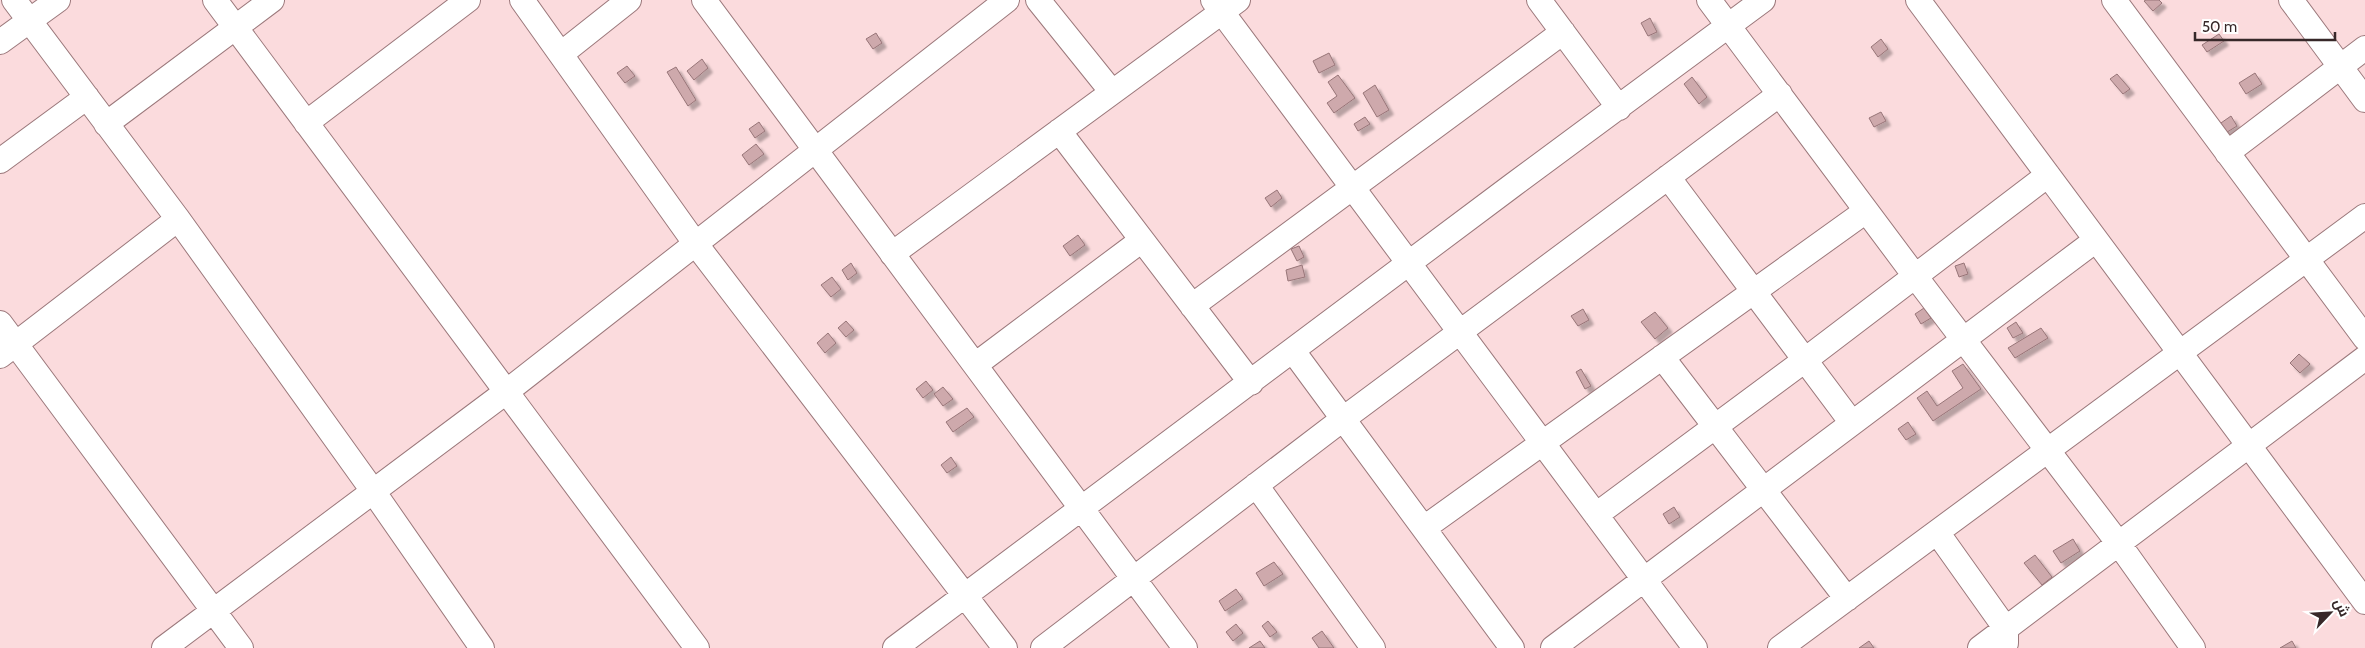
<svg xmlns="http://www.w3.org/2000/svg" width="2365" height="648" font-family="Cabin,Cairo,sans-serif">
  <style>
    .building { fill: #cea9ac; stroke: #977578; filter: url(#shadow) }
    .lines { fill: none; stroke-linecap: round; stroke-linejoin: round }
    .minor-casing { stroke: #9b787b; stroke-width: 26 }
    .minor { stroke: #fff; stroke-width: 24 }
  </style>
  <defs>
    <filter id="shadow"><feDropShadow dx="4.5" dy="4.5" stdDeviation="1" flood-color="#0004"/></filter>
  </defs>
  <rect width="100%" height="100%" fill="#fbdbdd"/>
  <!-- building -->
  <path class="building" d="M2146 0H2159L2162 3 2153 11 2144 1Z
    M1650 18 1657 32 1648 36 1641 23Z
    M876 33 882 43 873 49 866 39Z
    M2219 34 2224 41 2207 52 2202 45Z
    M1881 39 1888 49 1878 57 1871 47Z
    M1329 53 1335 65 1319 73 1313 61Z
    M702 59 708 68 694 80 687 71Z
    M627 66 635 76 625 83 617 73Z
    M676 67 696 100 688 106 667 72Z
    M2255 73 2262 84 2246 94 2239 83Z
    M2117 74 2130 89 2123 94 2110 79Z
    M1338 75 1355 98 1334 113 1327 103 1337 96 1328 82Z
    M1692 77 1707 97 1699 104 1684 84Z
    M1375 85 1389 110 1377 117 1363 93Z
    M1881 112 1886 121 1874 127 1869 118Z
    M2231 116 2237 126 2224 134 2218 125Z
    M1365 117 1370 124 1358 131 1354 124Z
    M759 122 765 131 755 138 749 129Z
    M756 144 764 154 749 165 742 155Z
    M1277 190 1282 198 1271 207 1265 198Z
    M1078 235 1085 245 1070 256 1063 246Z
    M1299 246 1304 257 1297 261 1291 249Z
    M851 263 857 273 848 280 842 270Z
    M1964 263 1968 274 1959 277 1955 266Z
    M1302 265 1305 277 1288 281 1286 270Z
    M832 277 841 289 831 297 821 285Z
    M1924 308 1931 318 1921 324 1915 314Z
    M1583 309 1589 320 1578 326 1571 316Z
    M1655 312 1668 328 1655 339 1641 322Z
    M846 321 854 330 846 337 838 328Z
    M2016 322 2023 333 2013 338 2007 328Z
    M2041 328 2048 338 2015 358 2008 348Z
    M828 333 836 343 825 353 817 343Z
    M2299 354 2310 364 2300 373 2290 363Z
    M1963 364 1981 389 1933 421 1917 398 1927 391 1937 406 1963 388 1952 371Z
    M1581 369 1591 386 1585 389 1576 372Z
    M926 381 933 390 923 398 916 389Z
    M943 387 953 399 943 406 934 394Z
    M967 408 974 417 953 432 946 422Z
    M1908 422 1916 434 1906 440 1898 429Z
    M951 457 957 466 947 473 941 465Z
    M1674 507 1680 517 1669 524 1663 514Z
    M2073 539 2080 551 2061 563 2053 551Z
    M2035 555 2052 577 2042 585 2024 563Z
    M1274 562 1283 574 1264 586 1256 573Z
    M1236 589 1243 599 1225 611 1219 601Z
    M1268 621 1277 632 1270 637 1262 626Z
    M1236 624 1243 633 1233 641 1226 632Z
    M1322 631 1334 648H1319L1312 638Z
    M1260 641 1265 648H1249Z
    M1869 641 1874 648H1859Z
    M2292 641 2296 648H2280Z"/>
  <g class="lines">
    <!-- minor casing -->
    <g class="minor-casing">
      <path id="minor" d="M14 0 178 219 373 491 482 648
        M215 0 697 648
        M522 0 695 243 1005 648
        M704 0 1185 648
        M1038 0 1112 92
        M1213 0 1695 648
        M1539 0 1619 108
        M1709 0 1915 276 2119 544 2193 648
        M1918 0 2365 602
        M2114 0 2365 338
        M2291 0 2365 100
        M0 42 58 0
        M561 54 629 0
        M306 123 468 0
        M106 124 272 0
        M1059 131 1251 383
        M2227 153 2365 48
        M0 161 87 97
        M1668 177 1852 423
        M892 254 1238 0
        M1192 306 1563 32
        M0 323 241 648
        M1293 351 1512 648
        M0 356 178 219
        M1662 357 1847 599
        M975 365 1142 240
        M1256 485 1373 648
        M1596 515 1805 360 2048 175
        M1424 528 1866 211
        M1937 532 2006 629V643
        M164 648 506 392 1007 0
        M895 648 1513 185 1763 0
        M1043 648 1343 419 1780 94
        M1553 648 2096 240
        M1780 648 2365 216
        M1980 648 2365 358"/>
    </g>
    <!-- minor -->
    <use href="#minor" class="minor"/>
  </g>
  <!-- north arrow -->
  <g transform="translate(2330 613) rotate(65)" stroke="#ffffff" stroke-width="4" paint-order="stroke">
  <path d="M0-4L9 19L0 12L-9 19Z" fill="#372829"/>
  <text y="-8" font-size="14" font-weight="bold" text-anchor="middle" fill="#372829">ش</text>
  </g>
  <!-- scale -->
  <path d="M2195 32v8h140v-8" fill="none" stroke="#372829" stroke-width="2.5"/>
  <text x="2202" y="32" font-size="15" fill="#372829" stroke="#ffffff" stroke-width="4" paint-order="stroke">50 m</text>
</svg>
